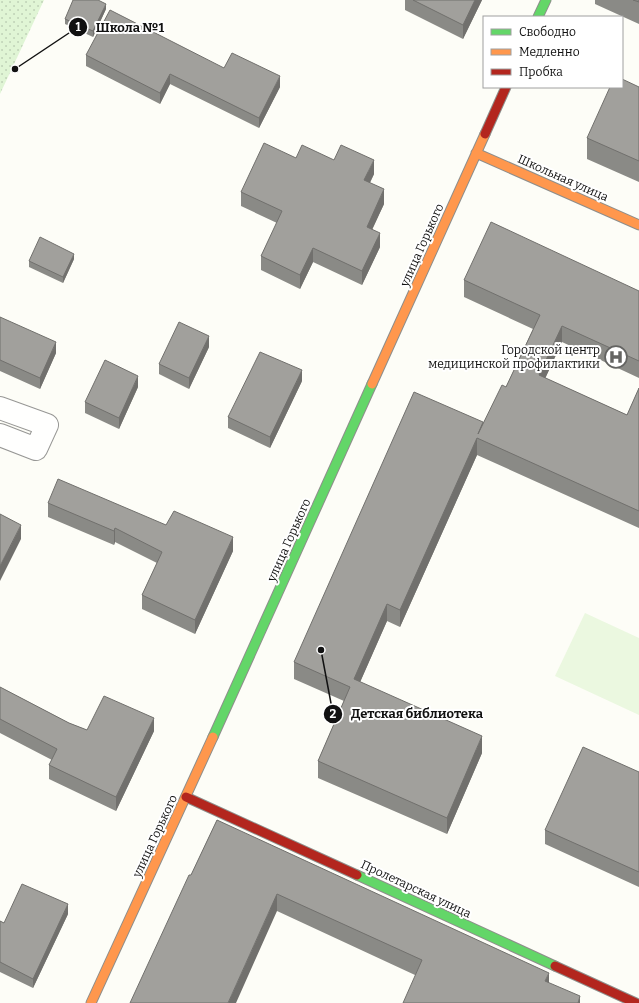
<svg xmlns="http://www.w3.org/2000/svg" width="639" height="1003" font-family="Bitter,serif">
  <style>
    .grass { fill: url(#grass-dots) }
    .pitch { fill: #ebf8e0 }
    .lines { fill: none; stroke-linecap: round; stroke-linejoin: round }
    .street-casing { stroke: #979795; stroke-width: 24 }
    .fast-casing { stroke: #8e8e8b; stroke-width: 11 }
    .slow-casing { stroke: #8e8e8b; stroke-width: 11 }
    .jam-casing { stroke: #8e8e8b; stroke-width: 11 }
    .street { stroke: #fffffe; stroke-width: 22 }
    .fast { stroke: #63d668; stroke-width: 9 }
    .slow { stroke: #ff974d; stroke-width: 9 }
    .jam { stroke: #b3261e; stroke-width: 9 }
    .wall { fill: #8a8a86 }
    .shaded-wall { fill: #71706d }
    .building { fill: #a1a09c; stroke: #71706d }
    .labels { text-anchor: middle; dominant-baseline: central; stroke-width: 4; stroke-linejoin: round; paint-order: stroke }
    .street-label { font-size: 12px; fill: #111; stroke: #fff }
    .poi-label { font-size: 12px; fill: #111; stroke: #fff; text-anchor: end }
    .leader { fill: none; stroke: #111; stroke-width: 1.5 }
    .callout-dot { fill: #111; stroke: #fff; stroke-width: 1.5 }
    .mark-label { font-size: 12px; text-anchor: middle; font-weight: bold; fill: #fff }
    .callout-label { font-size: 13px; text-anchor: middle; font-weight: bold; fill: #111; stroke: #fff; stroke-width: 4; stroke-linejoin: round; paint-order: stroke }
  </style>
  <defs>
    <pattern id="grass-dots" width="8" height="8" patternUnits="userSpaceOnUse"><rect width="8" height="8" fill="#e0f5d5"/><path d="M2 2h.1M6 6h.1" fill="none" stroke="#bfd1b6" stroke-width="1.8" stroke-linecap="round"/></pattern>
  </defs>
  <rect width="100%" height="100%" fill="#fdfdf7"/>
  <!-- grass -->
  <path class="grass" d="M0 0H44L0 94Z"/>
  <!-- pitch -->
  <path class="pitch" d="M585 613 639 638V715L555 676Z"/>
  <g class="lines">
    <!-- street casing -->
    <g class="street-casing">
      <path id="street" d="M0 408 47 425 36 449 0 435"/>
    </g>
    <!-- fast casing -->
    <g class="fast-casing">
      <path id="fast" d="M538 17 546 0
        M213 737 372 384
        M357 875 555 966"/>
    </g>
    <!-- slow casing -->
    <g class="slow-casing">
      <path id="slow" d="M476 153 639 225
        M372 384 485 134
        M91 1003 213 737"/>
    </g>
    <!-- jam casing -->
    <g class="jam-casing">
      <path id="jam" d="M485 134 506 87
        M186 797 357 875
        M555 966 636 1003"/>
    </g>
    <!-- street -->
    <use href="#street" class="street"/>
    <!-- fast -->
    <use href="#fast" class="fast"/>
    <!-- slow -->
    <use href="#slow" class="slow"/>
    <!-- jam -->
    <use href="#jam" class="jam"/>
  </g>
  <!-- wall -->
  <path class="wall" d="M405 0H482L463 39 405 10Z
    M595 0H639V24L595 4Z
    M106 9 93 37 65 24V19Z
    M86 55 224 68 280 87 259 128 170 84 160 104 86 66Z
    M639 87V182L587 159V138Z
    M334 160 374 174 370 183 384 204 372 229 380 247 362 285 313 262 300 289 261 270V256L277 223 241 206V192Z
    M74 259 63 283 29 267V261Z
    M464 280 639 291V378L562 342 545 378 627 415 639 388V528L477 455 400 627 387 621 360 682 482 753 447 834 318 778V761L344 701 294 679V662L483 423 506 387 533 329 464 297Z
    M0 317 56 353 40 389 0 371Z
    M209 347 189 389 159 374V364Z
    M302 381 270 448 228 428V417Z
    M138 387 119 429 85 413V402Z
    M48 503 166 525 233 551 195 634 142 609V595L157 563 115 542 114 545 48 517Z
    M0 687 69 723 87 730 154 731 116 811 49 779V765L52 760 0 733Z
    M639 772V887L545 844V830Z
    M217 820 549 983 580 1003 415 975 277 911 191 875Z
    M68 914 33 988 0 972V921L4 923Z"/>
  <!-- shaded-wall -->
  <path class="shaded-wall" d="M475 0H482L463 39V25Z
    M106 4V9L93 37V31Z
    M170 74V84L160 104V93Z
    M280 76V87L259 128V118Z
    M374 160V174L364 194V180Z
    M384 189V204L367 241V227Z
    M380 233V247L362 285V271Z
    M313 248V262L300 289V275Z
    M74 254V259L63 283V277Z
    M562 326V342L539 392V375Z
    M209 336V347L189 389V378Z
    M56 342V353L40 389V378Z
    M302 370V381L270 448V437Z
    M138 376V387L119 429V418Z
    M477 438V455L400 627V610Z
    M21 525V539L0 581V566Z
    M115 528V542L114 545V531Z
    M233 537V551L195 634V620Z
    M387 604V621L354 696V679Z
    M154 718V731L116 811V797Z
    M482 736V753L447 834V818Z
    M277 894V911L236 1003H228Z
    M68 904V914L33 988V979Z
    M549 973V991L545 981Z
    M580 996V1003H578Z"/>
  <!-- building -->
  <path class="building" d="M73 0H98L106 4 93 31 65 19Z
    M413 0H475L463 25Z
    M633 0H639V2Z
    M110 10 224 68 232 53 280 76 259 118 170 74 160 93 86 55Z
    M622 79 639 87V161L587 138 610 87H622Z
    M264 143 296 158 302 145 334 160 341 145 374 160 364 180 384 189 367 227 380 233 362 271 313 248 300 275 261 256 282 211 241 192Z
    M491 222 639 291V361L562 326 539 375 627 415 639 388V511L477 438 400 610 387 604 354 679 482 736 447 818 318 761 350 687 294 662 414 392 483 422 478 434 502 385 506 387 540 315 464 280Z
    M40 237 74 254 63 277 29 261Z
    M0 317 56 342 40 378 0 360Z
    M179 322 209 336 189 378 159 364Z
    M260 352 302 370 270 437 228 417Z
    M105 360 138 376 119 418 85 402Z
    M58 479 166 525 174 511 233 537 195 620 142 595 162 552 115 528 114 531 48 503Z
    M0 514 21 525 0 566Z
    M0 687 69 723 87 730 104 696 154 718 116 797 49 765 57 749 0 719Z
    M583 747 639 772V872L545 830Z
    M217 820 549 973 545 981 580 996 578 1003H403L422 960 277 894 228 1003H130L189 875H191Z
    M22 884 68 904 33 979 0 962V921L4 923Z"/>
  <!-- icons -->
  <defs>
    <g id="hospital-ring" transform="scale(1.15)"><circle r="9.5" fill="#fff" stroke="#646462" stroke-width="1.5"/><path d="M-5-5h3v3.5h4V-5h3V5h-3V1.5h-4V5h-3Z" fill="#646462"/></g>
  </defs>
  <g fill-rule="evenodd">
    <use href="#hospital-ring" x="616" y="357"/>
  </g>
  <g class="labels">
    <!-- street labels -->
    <g class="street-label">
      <text transform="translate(563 178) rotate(24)">Школьная улица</text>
      <text transform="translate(422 245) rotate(-66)">улица Горького</text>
      <text transform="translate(289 540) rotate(-66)">улица Горького</text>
      <text transform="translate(155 836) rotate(-65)">улица Горького</text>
      <text transform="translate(416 889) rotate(25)">Пролетарская улица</text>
    </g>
    <!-- poi labels -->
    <g class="poi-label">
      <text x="600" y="350">Городской центр<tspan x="600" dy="14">медицинской профилактики</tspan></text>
    </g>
  </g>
  <!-- callouts -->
  <path class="leader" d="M15 69L78 27M321 650L333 714"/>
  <g class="callout-dot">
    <circle cx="15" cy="69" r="4"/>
    <circle cx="321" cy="650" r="4"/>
    <circle cx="78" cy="27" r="10"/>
    <circle cx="333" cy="714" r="10"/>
  </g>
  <g class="mark-label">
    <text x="78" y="31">1</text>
    <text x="333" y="718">2</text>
  </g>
  <g class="callout-label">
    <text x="130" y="32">Школа №1</text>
    <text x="417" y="718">Детская библиотека</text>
  </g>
  <!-- legend -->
  <rect x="483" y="16" width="140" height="72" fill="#ffffff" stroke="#a0a0a0"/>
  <rect x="491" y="29" width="20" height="6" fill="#63d668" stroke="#a0a0a0"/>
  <text x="519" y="36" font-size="12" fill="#111111">Свободно</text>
  <rect x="491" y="49" width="20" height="6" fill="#ff974d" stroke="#a0a0a0"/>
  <text x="519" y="56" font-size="12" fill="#111111">Медленно</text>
  <rect x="491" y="69" width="20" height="6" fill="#b3261e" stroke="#a0a0a0"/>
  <text x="519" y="76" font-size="12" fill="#111111">Пробка</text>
</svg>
